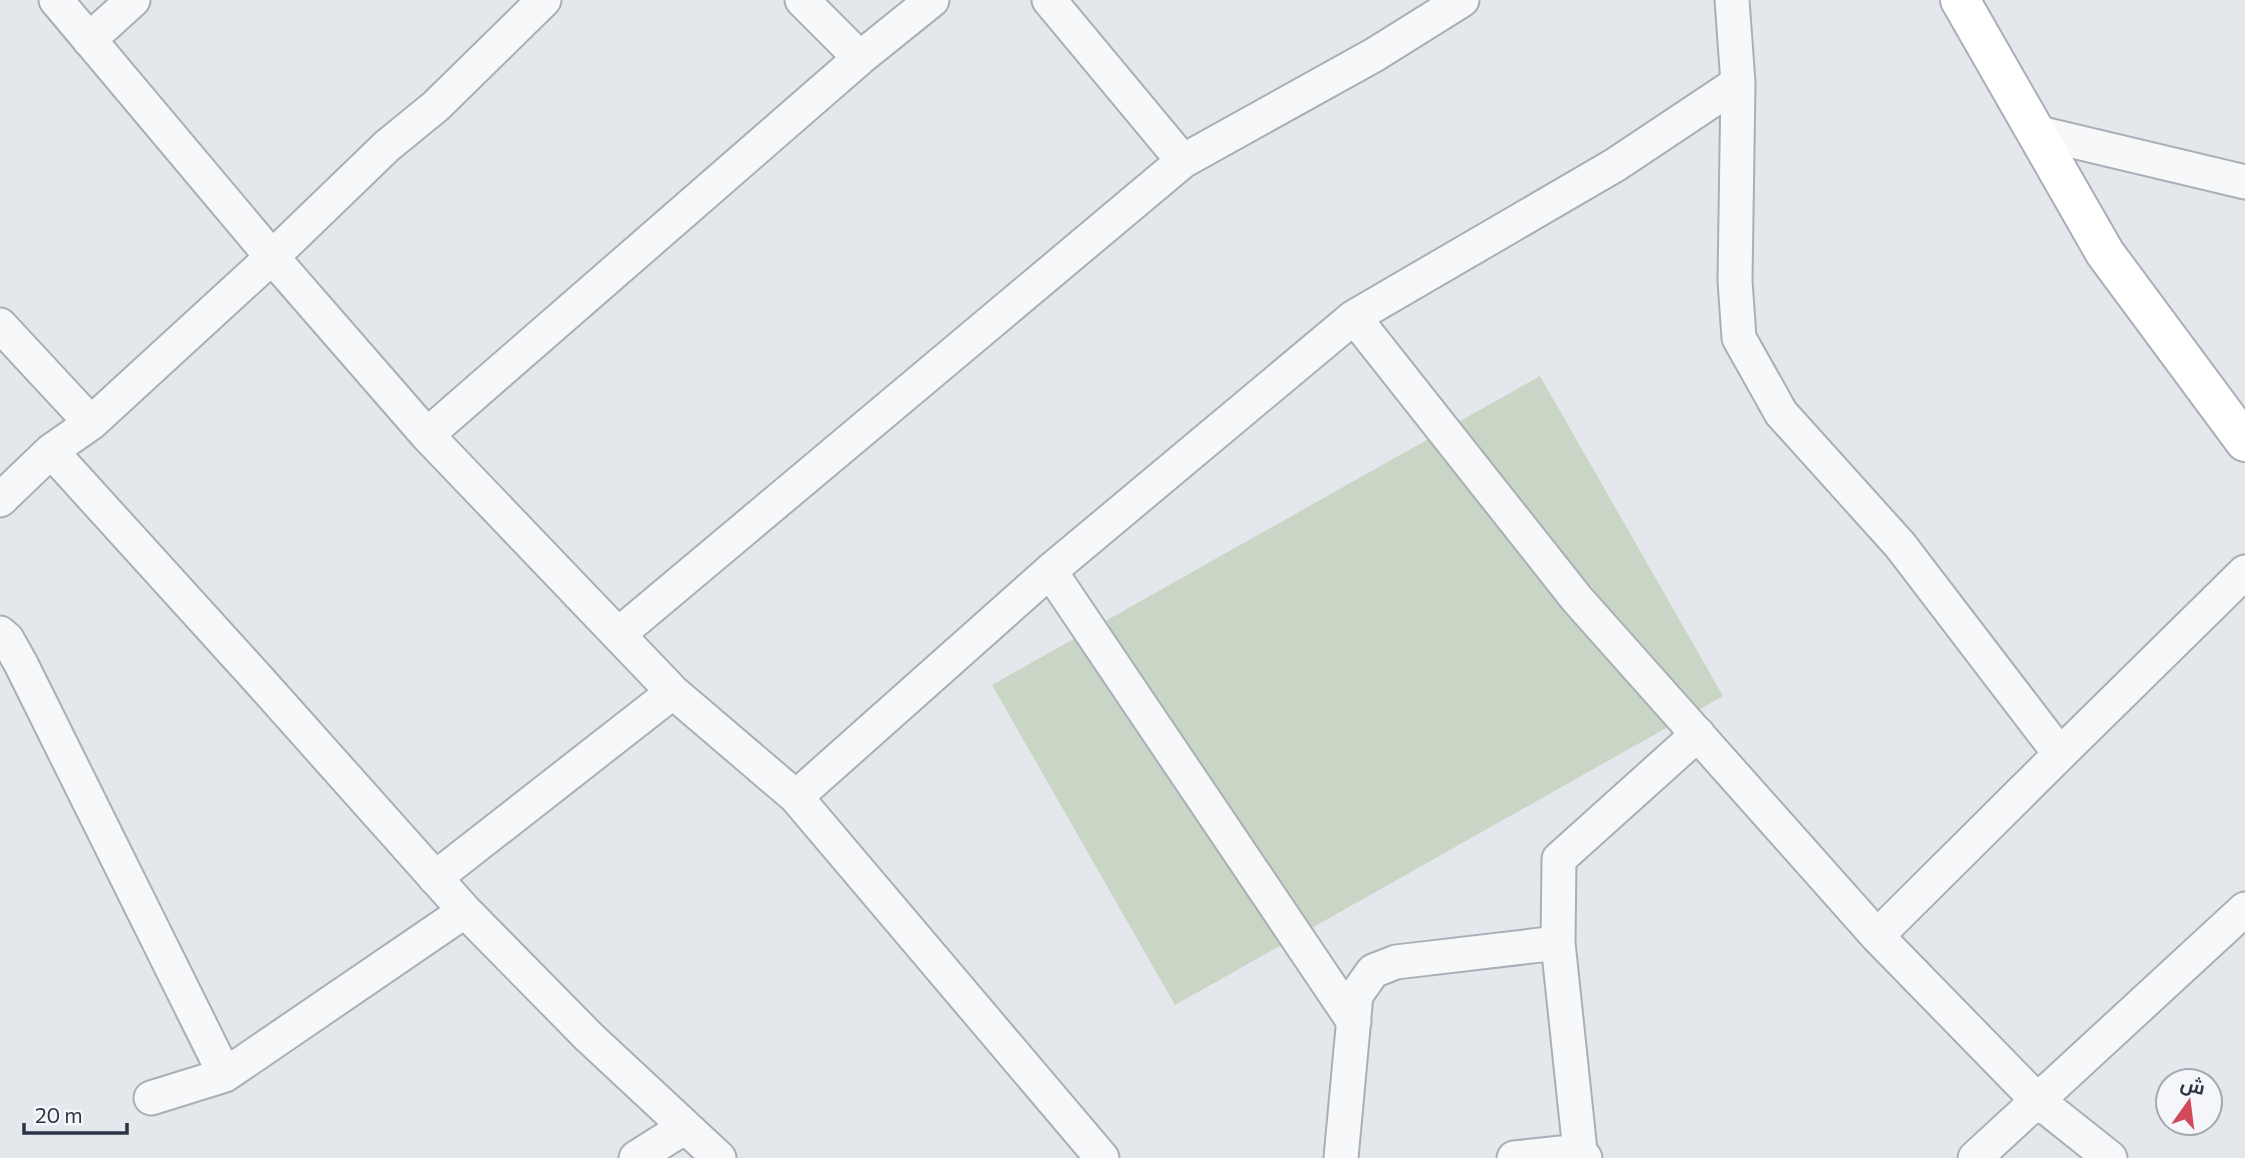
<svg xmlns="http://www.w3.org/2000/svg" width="2245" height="1158" font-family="Commissioner,Cairo,sans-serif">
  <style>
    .green { fill: #c9d6c5 }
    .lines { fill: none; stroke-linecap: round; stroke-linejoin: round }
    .street-casing { stroke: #a9aeb7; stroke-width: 37 }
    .secondary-casing { stroke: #a9aeb7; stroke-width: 42 }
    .street { stroke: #f7f8fa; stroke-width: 33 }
    .secondary { stroke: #fff; stroke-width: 38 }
  </style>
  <rect width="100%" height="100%" fill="#e4e7ec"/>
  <!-- green -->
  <path class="green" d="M1540 376 1723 696 1175 1005 992 685Z"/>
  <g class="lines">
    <!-- street casing -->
    <g class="street-casing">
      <path id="street" d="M56 0 272 257 427 435 673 692 796 797 1102 1158
        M802 0 860 58
        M1049 0 1183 161
        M1732 0 1738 83 1735 281 1739 338 1781 413 1900 545 2060 754 1877 936
        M89 40 133 0
        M2035 132 2245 182
        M1354 317 1577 599 1877 936 2037 1100 2110 1158
        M0 325 91 423
        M427 435 860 58 932 0
        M51 451 258 679 465 911 589 1037 719 1158
        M0 500 51 451 91 423 272 257 387 146 436 106 544 0
        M1050 571 1354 1022
        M0 633 7 639 21 664 225 1075
        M619 634 1183 161 1374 55 1462 0
        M2060 754 2245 572
        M796 797 1050 571 1354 317 1615 165 1738 83
        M435 878 673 692
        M151 1098 225 1075 465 911
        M636 1158 685 1127
        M1341 1158 1356 995 1373 971 1396 962 1558 943
        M1514 1158 1580 1151
        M1585 1158 1580 1151 1558 943 1559 859 1698 734
        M1975 1158 2245 909"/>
    </g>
    <!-- secondary casing -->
    <g class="secondary-casing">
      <path id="secondary" d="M1960 0 2105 253 2245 442"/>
    </g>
    <!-- street -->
    <use href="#street" class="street"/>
    <!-- secondary -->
    <use href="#secondary" class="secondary"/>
  </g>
  <!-- north arrow -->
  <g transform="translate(2189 1102) rotate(14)"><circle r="33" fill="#f4f6f9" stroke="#a4a8b1" stroke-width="2"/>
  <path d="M0-5L12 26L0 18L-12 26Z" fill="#d1495b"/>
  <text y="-10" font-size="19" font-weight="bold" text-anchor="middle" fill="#2b3445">ش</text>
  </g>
  <!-- scale -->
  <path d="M24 1123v10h103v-10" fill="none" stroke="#2b3445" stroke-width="3.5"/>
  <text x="35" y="1123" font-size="21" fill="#2b3445" stroke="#f4f6f9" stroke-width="5" paint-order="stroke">20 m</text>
</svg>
